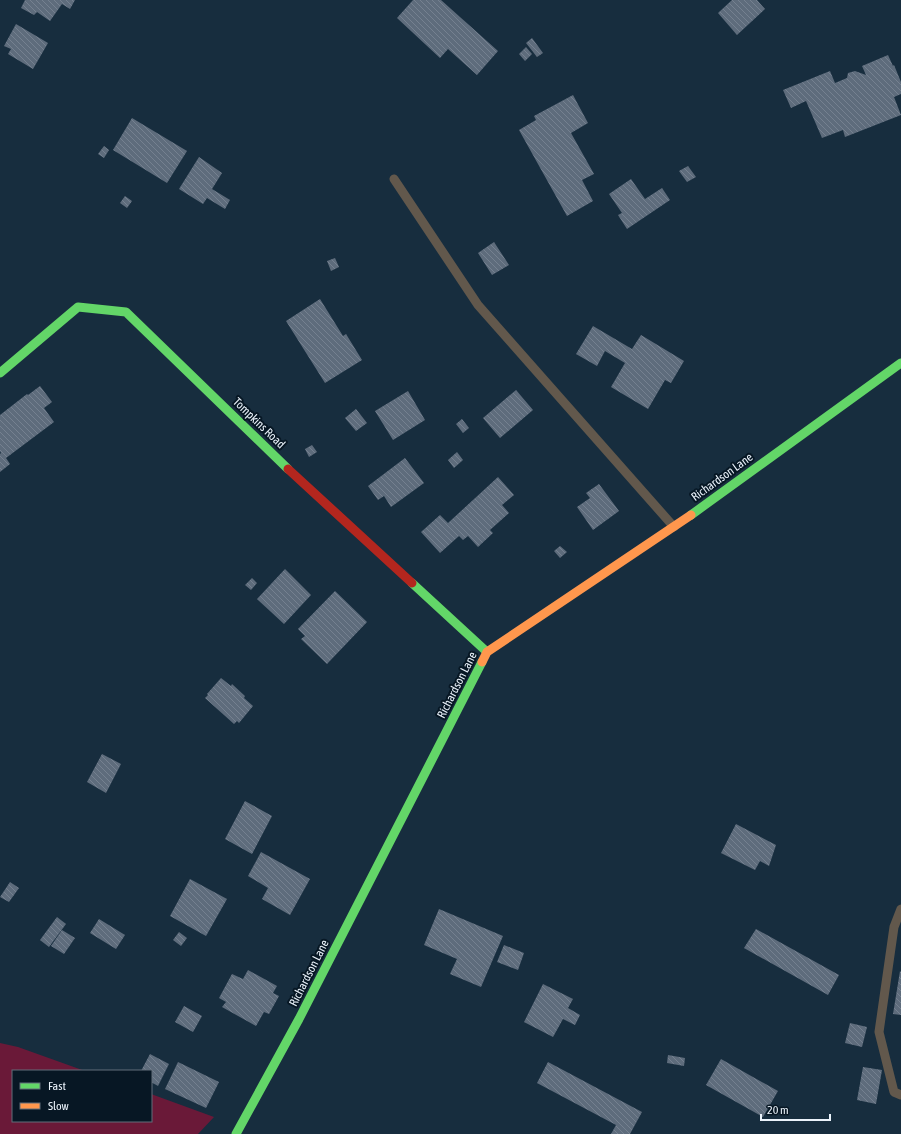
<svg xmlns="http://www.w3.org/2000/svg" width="901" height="1134" font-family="'Asap Condensed',sans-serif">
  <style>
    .green { fill: #6a1938 }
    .building { fill: url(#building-back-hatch) }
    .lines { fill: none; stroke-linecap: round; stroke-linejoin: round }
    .lane { stroke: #62584c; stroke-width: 9 }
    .fast { stroke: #63d668; stroke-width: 9 }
    .slow { stroke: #ff974d; stroke-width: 9 }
    .jam { stroke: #b3261e; stroke-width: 9 }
    .labels { text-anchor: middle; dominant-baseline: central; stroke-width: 4; stroke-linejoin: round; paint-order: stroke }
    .street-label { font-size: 12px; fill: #ebf3fb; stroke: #071724 }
  </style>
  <defs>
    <pattern id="building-back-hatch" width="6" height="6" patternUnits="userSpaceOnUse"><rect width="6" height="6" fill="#5e6c7c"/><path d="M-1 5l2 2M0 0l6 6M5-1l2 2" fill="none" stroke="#758190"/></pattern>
  </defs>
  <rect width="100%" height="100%" fill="#172d3e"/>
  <!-- green -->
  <path class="green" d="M0 1043 18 1047 85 1071H13V1121H151V1094L214 1117 198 1134H0Z"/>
  <!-- building -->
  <path class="building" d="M25 0H75L70 9 62 4 50 21 37 12 34 15 21 8Z
    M413 0H441L498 51 477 75 448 49 440 58 397 18Z
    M732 0H757L765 9 737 35 718 13Z
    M16 24 48 43 33 69 8 54 11 49 4 46Z
    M532 38 543 53 537 57 526 43Z
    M526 47 532 54 525 61 519 54Z
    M888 55 893 66 894 65 901 82V94L894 97 901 115 845 137 843 130 822 138 806 101 791 108 783 90 830 71 835 83 847 78 848 73 855 71 866 75 862 66Z
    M573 95 588 123 571 133 594 174 582 180 593 201 567 216 519 130 536 120 534 116Z
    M132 118 187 151 167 183 113 150Z
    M104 146 109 150 104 158 98 154Z
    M199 157 222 173 212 189 230 200 225 209 207 198 203 204 179 189Z
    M688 166 696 177 687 182 679 171Z
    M631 179 645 199 662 188 670 200 627 229 618 215 622 213 609 194Z
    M125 196 132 201 127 208 120 203Z
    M494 242 509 265 492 275 478 253Z
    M335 258 339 267 331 271 327 261Z
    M320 299 343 336 346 334 362 360 325 383 286 321Z
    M593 326 632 349 641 335 684 361 671 383 665 380 648 409 611 387 625 363 605 351 597 366 576 354Z
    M40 386 52 402 44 408 54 422 6 458 10 464 0 472V454L1 453 0 451V415L27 394 28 395Z
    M516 390 533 410 500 438 483 418Z
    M408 391 425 420 393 440 375 411Z
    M356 409 367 423 356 431 345 418Z
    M462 419 469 428 463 433 456 424Z
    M312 445 317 452 309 457 305 449Z
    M457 452 463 460 454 468 448 460Z
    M405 458 424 483 391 507 384 496 378 500 368 486Z
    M498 477 514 495 502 505 509 513 490 530 493 533 478 547 468 536 463 540 459 536 440 553 421 532 440 515 448 523Z
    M599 484 619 511 593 530 577 507 590 498 586 493Z
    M560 546 567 552 560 558 554 551Z
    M285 569 311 595 284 624 257 599Z
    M252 578 257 583 251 590 245 585Z
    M335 591 367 622 327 664 301 639 305 636 298 629Z
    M221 678 231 686 232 684 245 696 244 698 253 706 239 723 237 721 234 724 205 698 208 695 207 694Z
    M102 754 121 764 106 793 87 782Z
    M245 801 272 816 252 854 225 839Z
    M736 824 776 845 769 866 760 861 755 870 721 853Z
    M261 852 310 879 290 915 262 899 268 888 248 876Z
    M190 879 227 899 206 936 170 916Z
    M10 882 19 888 9 902 0 897Z
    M439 909 503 936 481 987 450 974 457 959 424 945Z
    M57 917 66 924 49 947 40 940Z
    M99 919 125 935 116 949 90 933Z
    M756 929 839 975 828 995 744 948Z
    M62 930 75 938 64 954 51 946Z
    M179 932 187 938 181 946 173 940Z
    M504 945 524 953 518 970 497 962Z
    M248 970 277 986 273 993 279 996 269 1014 264 1012 256 1026 222 1007 226 1002 219 998 232 974 243 979Z
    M900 971 901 972V1015L893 1014Z
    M543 984 573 999 568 1008 580 1015 575 1025 563 1019 553 1037 524 1022Z
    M184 1006 202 1016 193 1032 175 1022Z
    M850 1023 867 1027 862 1047 845 1043Z
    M150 1054 169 1064 158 1086 151 1082V1071H141Z
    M668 1055 685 1058 684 1066 667 1063Z
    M721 1059 778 1091 763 1117 706 1085Z
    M178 1062 219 1082 206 1108 165 1089Z
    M548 1062 642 1112 630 1134H611L616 1125 537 1083Z
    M863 1067 882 1070 876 1104 857 1100Z"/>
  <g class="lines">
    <!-- lane -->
    <path class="lane" d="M394 179 478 305 674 527
      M901 909 894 927 879 1032 894 1092 901 1095"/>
    <!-- fast -->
    <path class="fast" d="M0 373 78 307 126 312 288 469
      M691 515 901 363
      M412 583 487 652
      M236 1134 299 1019 482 662"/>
    <!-- slow -->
    <path class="slow" d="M482 662 487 652 691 515"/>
    <!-- jam -->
    <path class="jam" d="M288 469 412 583"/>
  </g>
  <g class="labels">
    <!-- street labels -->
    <g class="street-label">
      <text transform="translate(259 423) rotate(44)">Tompkins Road</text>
      <text transform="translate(722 477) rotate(-36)">Richardson Lane</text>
      <text transform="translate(457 685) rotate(-63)">Richardson Lane</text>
      <text transform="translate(309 973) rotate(-63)">Richardson Lane</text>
    </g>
  </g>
  <!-- legend -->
  <rect x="12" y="1070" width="140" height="52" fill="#071724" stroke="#626f7a"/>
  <rect x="20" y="1083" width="20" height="6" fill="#63d668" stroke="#626f7a"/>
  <text x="48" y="1090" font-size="12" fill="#ebf3fb">Fast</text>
  <rect x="20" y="1103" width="20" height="6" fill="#ff974d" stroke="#626f7a"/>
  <text x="48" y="1110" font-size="12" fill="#ebf3fb">Slow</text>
  <!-- scale -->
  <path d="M761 1114v6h69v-6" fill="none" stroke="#ebf3fb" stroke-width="2"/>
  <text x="767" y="1114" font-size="12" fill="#ebf3fb" stroke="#071724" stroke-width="3" paint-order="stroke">20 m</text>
</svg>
